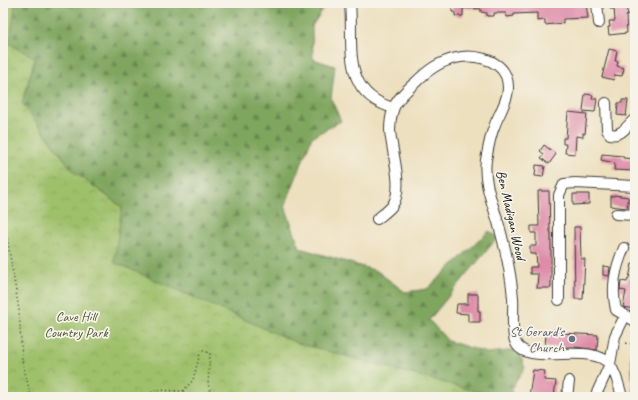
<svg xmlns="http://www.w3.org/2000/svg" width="638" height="400" font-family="Caveat,sans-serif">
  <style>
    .forest { fill: url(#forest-firs); stroke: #4e613d }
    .park { fill: url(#park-crowns); stroke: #5e6e43 }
    .garden { fill: url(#garden-dots); stroke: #5e6e43 }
    .building { fill: #de8ca9 }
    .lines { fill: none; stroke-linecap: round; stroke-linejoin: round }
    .minor-casing { stroke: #3b3934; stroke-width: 12 }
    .path { stroke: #3b3934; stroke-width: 1.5; stroke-dasharray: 1 3; stroke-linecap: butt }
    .minor { stroke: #fff; stroke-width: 10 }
    .worship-dot { fill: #6b7280; stroke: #f7f3e8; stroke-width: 1.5 }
    .labels { text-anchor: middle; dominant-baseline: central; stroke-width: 3.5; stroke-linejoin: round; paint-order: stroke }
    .street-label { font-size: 14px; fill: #1c1c1c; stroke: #f7f3e8 }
    .park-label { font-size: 14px; fill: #4a5537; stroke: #f7f3e8 }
    .worship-label { font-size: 14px; fill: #5b616d; stroke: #f7f3e8; text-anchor: end }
  </style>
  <defs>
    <pattern id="forest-firs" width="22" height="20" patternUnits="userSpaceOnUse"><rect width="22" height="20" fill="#7fa65e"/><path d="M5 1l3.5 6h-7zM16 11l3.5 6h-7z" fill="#67864d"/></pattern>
    <pattern id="park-crowns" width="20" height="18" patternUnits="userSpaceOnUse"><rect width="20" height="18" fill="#9fc06a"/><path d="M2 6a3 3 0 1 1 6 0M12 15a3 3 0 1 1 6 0" fill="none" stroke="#88a45b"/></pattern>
    <pattern id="garden-dots" width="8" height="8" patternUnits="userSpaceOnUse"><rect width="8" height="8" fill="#9fc06a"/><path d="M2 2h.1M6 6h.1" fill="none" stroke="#88a45b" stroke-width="1.8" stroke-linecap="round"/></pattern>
  </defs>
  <rect width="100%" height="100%" fill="#f7f3e8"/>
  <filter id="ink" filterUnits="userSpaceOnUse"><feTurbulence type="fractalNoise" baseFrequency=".025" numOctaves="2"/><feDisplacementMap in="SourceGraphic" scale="8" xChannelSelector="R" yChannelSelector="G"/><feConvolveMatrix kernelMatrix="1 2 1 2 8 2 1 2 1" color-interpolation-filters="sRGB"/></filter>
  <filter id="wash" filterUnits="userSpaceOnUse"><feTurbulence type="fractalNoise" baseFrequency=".012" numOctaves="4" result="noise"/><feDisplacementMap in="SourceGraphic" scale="16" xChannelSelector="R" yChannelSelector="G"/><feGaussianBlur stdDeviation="0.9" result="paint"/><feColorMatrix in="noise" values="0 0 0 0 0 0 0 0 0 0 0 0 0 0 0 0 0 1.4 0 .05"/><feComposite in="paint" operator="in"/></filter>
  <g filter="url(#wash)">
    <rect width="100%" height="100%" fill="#ede0bf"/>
    <!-- forest -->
    <path class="forest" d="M4 3H327L312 26 313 59 335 66 331 99 341 121 312 137 285 206 300 248 377 271 405 292 427 289 489 231 498 237 429 320 448 341 487 353 518 350 525 368 511 389 514 397H3L122 207 73 171 22 103 35 58 3 56Z"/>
    <!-- park -->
    <path class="park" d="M3 3H15L10 44 35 58 22 103 73 171 122 207 114 262 297 343 497 397H3Z"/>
    <!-- garden -->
    <path class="garden" d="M635 350V397H633L631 351Z"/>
    <g id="blocks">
      <!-- building -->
      <path class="building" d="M452 3 505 4V3H513V6L586 3 588 18 563 19V23L545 25V20L537 21V13L514 14V16L507 17 506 13H494V16H487V13L481 12V9L463 8V16H455V12H452Z
        M609 3H629L630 8H626L628 14 626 16 627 33 609 35 608 27H610L609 21H615L614 9H610Z
        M609 49 617 51 615 61H618L617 66 624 68 622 76 615 75 614 80 602 77Z
        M585 94 593 95 592 99H597L595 112 583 111Z
        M622 100H628L626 116 617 115 618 103H622Z
        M568 112 587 114 585 134 583 133V137L576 136 575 154 565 153 566 144H563V138H566Z
        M544 145 556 154 549 164 541 158 544 154 540 151Z
        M602 154 623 156V158L635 159V171L614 170 615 163 601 160Z
        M536 165 545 166 543 177 535 176Z
        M538 191H549L550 232H551V288H537L538 274H530V267H537L536 254H530V246H536V233H531V226H539Z
        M573 194H589V204L573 205Z
        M614 195 628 197 627 208 611 206V196H614Z
        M574 227H580L581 259H585L583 299H575Z
        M632 264H635V309L623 307 626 291 620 290 621 281 627 282 628 278H629Z
        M603 266 610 267 609 276 603 275Z
        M468 294H478V311H480V322H468V314L456 313 457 304H468Z
        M554 330 560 331V333L598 335 597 350 575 347H545L546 333H554Z
        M533 370 545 371 544 380 556 381 554 397H529Z"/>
    </g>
  </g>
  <g filter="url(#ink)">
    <use href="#blocks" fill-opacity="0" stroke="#3b3934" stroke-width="1"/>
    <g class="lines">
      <!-- minor casing -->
      <g class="minor-casing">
        <path id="minor" d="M350 3C354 46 340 92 393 108
          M597 3 599 23
          M606 103 607 130 610 134C622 137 627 125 635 119
          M616 214 634 215 635 198
          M377 219C382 215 388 211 392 206 405 189 391 150 390 130 390 124 391 116 393 110 396 99 408 89 416 82 428 70 439 62 456 58 472 54 498 58 506 76 513 95 500 110 494 127 490 137 488 149 486 160 483 181 492 202 498 222 505 247 511 272 513 298 514 311 511 330 515 341 524 369 593 340 610 365 617 375 619 386 622 397
          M624 248C615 269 611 288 616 310L635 321
          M559 300V195L564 184 575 183 635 186
          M567 397 569 381
          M595 397 610 364 615 336 625 316"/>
      </g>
      <!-- path -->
      <path class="path" d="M3 13 4 3
        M3 232 7 237 19 310 22 360 31 397
        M626 343 635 344
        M145 397 156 390 183 391 193 380 201 350 210 353 208 384 212 397"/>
      <!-- minor -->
      <use href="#minor" class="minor"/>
    </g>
  </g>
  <!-- markers -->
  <circle class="worship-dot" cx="572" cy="339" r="4"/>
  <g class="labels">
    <!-- street labels -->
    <g class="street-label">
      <text transform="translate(511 215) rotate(77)">Ben Madigan Wood</text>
    </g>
    <!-- park labels -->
    <g class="park-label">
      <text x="76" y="316">Cave Hill<tspan x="76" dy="16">Country Park</tspan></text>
    </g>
    <!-- worship labels -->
    <g class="worship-label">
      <text x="564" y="331">St Gerard's<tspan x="564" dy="16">Church</tspan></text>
    </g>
  </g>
  <!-- margin -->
  <rect width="638" height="400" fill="none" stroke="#f7f3e8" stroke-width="16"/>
</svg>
